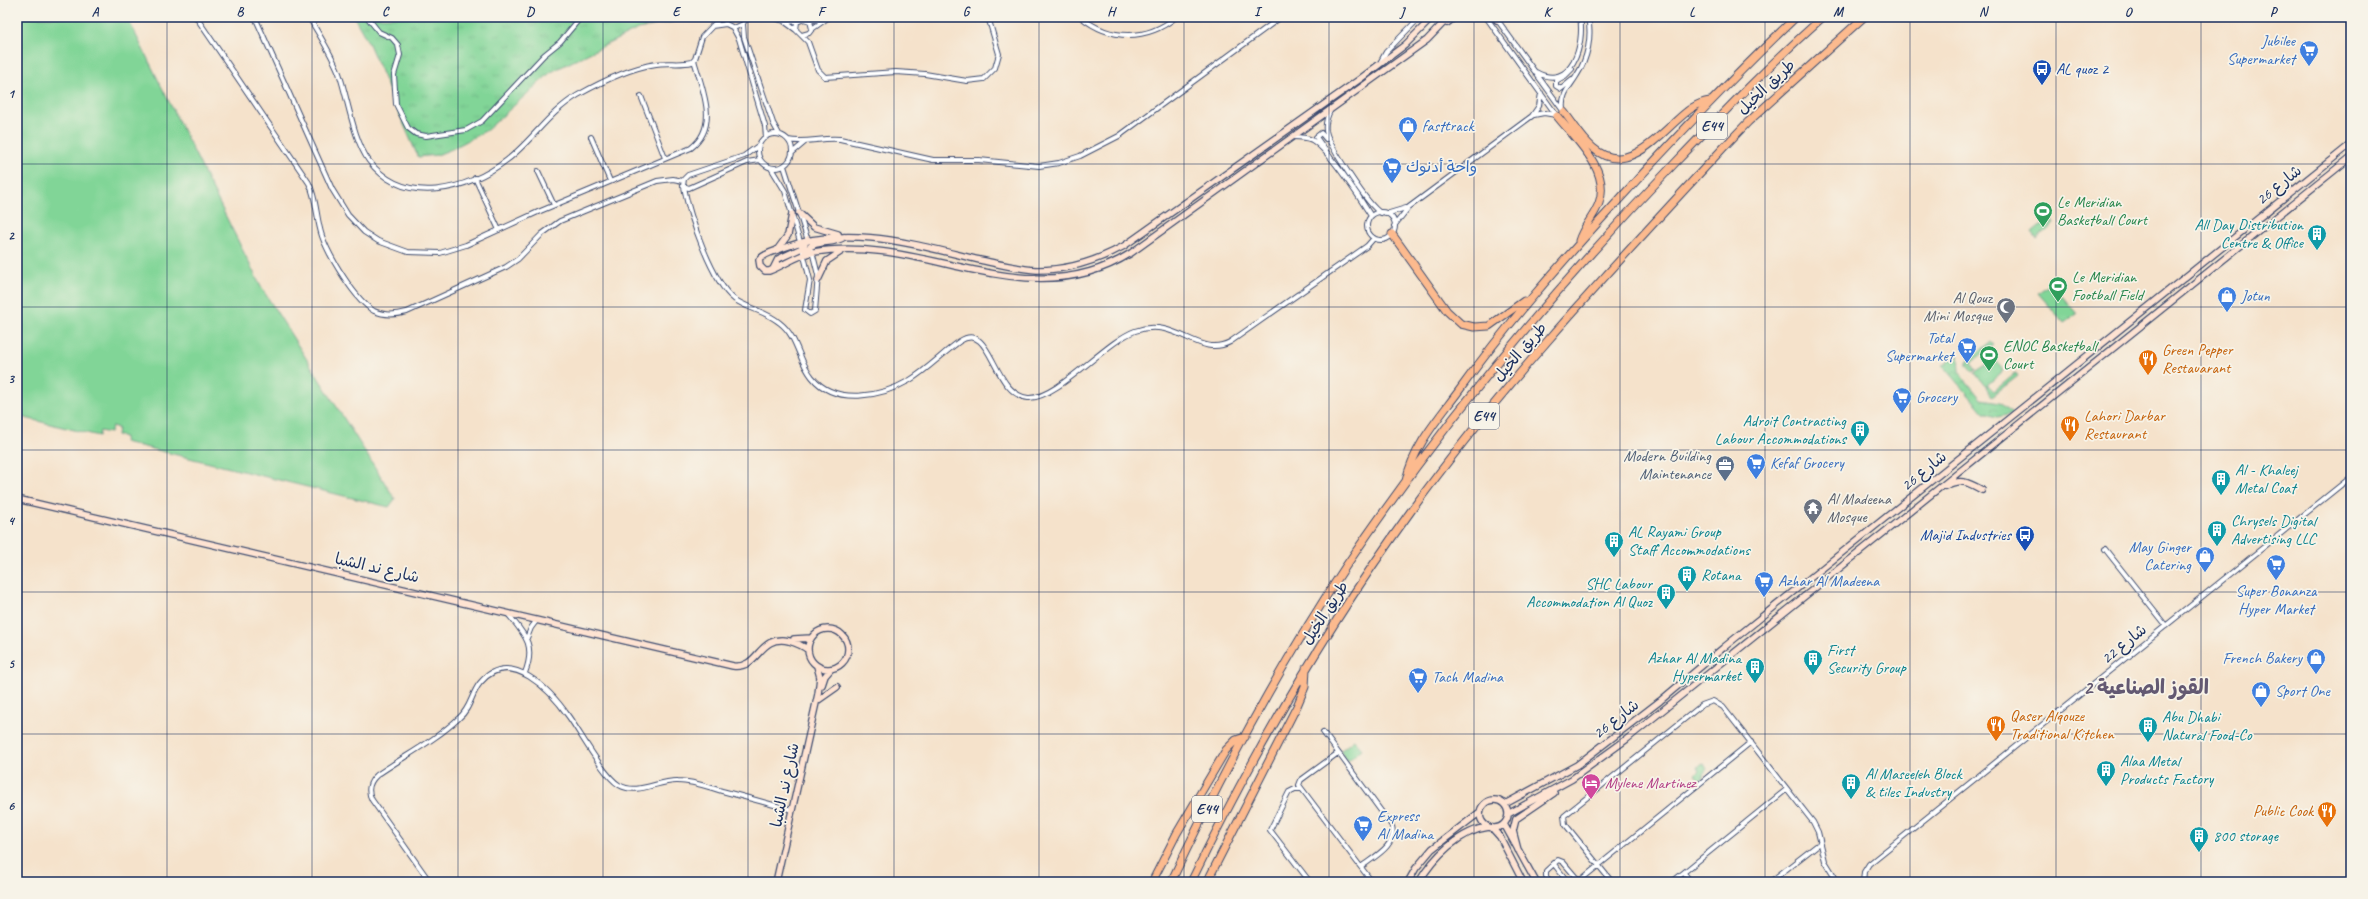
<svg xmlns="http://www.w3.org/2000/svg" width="2368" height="899" font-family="Caveat,'Playpen Sans Arabic',sans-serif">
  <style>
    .grass { fill: url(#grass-tufts); stroke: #4e827a }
    .park { fill: url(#park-crowns); stroke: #4e827a }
    .pitch { fill: #81d597; stroke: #4e827a }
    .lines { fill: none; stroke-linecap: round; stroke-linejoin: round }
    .street-casing { stroke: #3c4a6e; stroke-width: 6 }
    .secondary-casing { stroke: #3c4a6e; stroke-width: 8 }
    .highway-casing { stroke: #3c4a6e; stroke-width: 9 }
    .street { stroke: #fff; stroke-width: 4 }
    .secondary { stroke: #fee3d2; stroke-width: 5.5 }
    .highway { stroke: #fcba8e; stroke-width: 7 }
    .grid { fill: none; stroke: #1b2f5e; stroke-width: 1; stroke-opacity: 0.55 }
    .labels { text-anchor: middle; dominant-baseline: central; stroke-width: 3.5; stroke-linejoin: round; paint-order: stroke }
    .shield { fill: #f7f3e8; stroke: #5d6a87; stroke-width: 1 }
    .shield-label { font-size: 15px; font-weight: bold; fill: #1b2f5e }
    .shop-label { font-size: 16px; fill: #366cbe; stroke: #f7f3e8; text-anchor: start }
    .transit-label { font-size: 16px; fill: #164399; stroke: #f7f3e8; text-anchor: start }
    .street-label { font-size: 16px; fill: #1b2f5e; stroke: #f7f3e8 }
    .leisure-label { font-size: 16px; fill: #27864d; stroke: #f7f3e8; text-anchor: start }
    .culture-label { font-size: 16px; fill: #0d838f; stroke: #f7f3e8; text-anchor: start }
    .worship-label { font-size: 16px; fill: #5b616d; stroke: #f7f3e8; text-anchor: end }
    .food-label { font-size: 16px; fill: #c56008; stroke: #f7f3e8; text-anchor: start }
    .service-label { font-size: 16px; fill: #4e5e75; stroke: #f7f3e8; text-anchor: end }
    .hotel-label { font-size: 16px; fill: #b23c85; stroke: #f7f3e8; text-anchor: start }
    .district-label { font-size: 20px; font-weight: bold; fill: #635972; stroke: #f7f3e8 }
    .neatline { fill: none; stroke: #1b2f5e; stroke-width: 1.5 }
    .grid-label { font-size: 13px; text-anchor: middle; font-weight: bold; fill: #1b2f5e }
  </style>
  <defs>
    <pattern id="grass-tufts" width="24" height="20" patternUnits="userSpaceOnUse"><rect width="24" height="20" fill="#81d597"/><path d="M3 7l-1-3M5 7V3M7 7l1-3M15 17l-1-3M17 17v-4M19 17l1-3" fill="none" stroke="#6fb785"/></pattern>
    <pattern id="park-crowns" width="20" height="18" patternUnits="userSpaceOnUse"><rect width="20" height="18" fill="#81d597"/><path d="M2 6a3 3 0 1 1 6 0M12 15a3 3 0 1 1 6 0" fill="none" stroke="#6fb785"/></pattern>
  </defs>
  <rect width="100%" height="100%" fill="#f7f3e8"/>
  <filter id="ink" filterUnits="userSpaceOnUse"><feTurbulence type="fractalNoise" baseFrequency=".025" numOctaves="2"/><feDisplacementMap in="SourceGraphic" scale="8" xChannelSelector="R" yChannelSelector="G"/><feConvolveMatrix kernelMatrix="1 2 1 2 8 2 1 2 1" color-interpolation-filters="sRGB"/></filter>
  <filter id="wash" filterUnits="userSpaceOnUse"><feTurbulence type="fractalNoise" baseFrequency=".012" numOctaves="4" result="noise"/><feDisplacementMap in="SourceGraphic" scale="16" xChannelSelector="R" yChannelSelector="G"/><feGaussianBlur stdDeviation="0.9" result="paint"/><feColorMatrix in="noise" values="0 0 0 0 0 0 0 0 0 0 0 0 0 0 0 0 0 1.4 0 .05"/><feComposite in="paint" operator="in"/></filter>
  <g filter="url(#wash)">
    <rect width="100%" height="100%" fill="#f5e2cb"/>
    <!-- grass -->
    <path class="grass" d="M354 17H696L638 29 551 72 487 130 452 149 437 155 418 157 369 44Z"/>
    <!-- park -->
    <path class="park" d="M1991 342 1994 345 1971 363 1976 370 1973 372 1967 365V361Z
      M1958 354 1959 372 1981 399 2000 402 2013 414 1997 417 1984 413 1943 365Z
      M2016 373 2018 376 1992 396 1986 387 1988 385 1994 391Z
      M1704 764 1707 769 1703 774 1704 778 1699 780 1695 774 1699 770 1697 767Z"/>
    <!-- pitch -->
    <path class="pitch" d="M24 17H127L261 287 395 499 389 507 124 442 125 437 117 435 118 428 112 426 110 433 100 431 99 436 17 416V30Z
      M2050 218 2054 224 2037 239 2032 233Z
      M2051 283 2077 314 2064 323 2038 293Z
      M1996 360 2003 371 1986 386 1975 373Z
      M1354 740 1362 749 1348 761 1340 751Z"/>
  </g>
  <g filter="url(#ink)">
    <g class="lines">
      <!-- street casing -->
      <g class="street-casing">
        <path id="street" d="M196 17 309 183C317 200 316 218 322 236 329 256 355 300 374 311 385 316 396 315 407 312L506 267 518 259 542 234 560 221 657 181 673 179 683 181
          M255 17 332 189 348 215 364 232 378 241 408 252 440 253 466 245 538 212 691 148C720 126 702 89 694 60
          M309 17C319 35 331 53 339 73 348 99 353 139 369 161 404 207 467 191 507 160 532 141 549 112 578 95 601 82 630 68 656 64 667 62 681 65 692 62L695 59 702 37 721 17
          M367 17 379 32 392 38 398 45 400 55 394 75 396 104 408 128 416 134 426 136 466 130 482 121 544 55 560 42 581 17
          M724 17 726 24 734 28 743 24 746 17
          M771 17 787 22 798 21
          M1081 17C1110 41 1147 41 1176 17
          M1486 17 1557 116
          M1496 18 1564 112
          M746 20 751 17
          M809 20H823
          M785 22 796 30
          M743 24 744 37 773 123 779 134
          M712 26 726 24
          M733 28 739 39 765 126 766 137
          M812 29 829 17
          M802 35 809 33 812 29 810 21 804 19 797 22 796 30 808 42 818 70 825 77 896 72 925 74 967 81 984 79 995 68 999 54 988 17
          M1380 63 1386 52 1420 17
          M1536 72C1572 92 1585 44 1580 17
          M1572 80 1561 89 1556 86V81L1565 76 1572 69
          M641 96 665 158
          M1563 109C1561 94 1570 87 1577 75 1588 58 1592 37 1588 17
          M1330 111C1327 117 1325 124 1326 131 1329 146 1369 207 1381 213
          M1534 115 1544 113 1556 115
          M758 151a17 17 0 1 1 34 0a17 17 0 1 1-34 0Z
          M591 137 610 181
          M1293 137C1299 137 1306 137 1312 140 1329 150 1360 198 1371 216
          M1326 139 1321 133 1316 137 1330 157
          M788 140C805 144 822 137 840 139L933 160H979L1039 166 1059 163 1080 156 1119 136 1281 17
          M758 146 744 156 688 175 684 179 683 186 689 188 747 162 760 160
          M792 153 805 142
          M784 166 808 241
          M771 168 785 191 801 245
          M538 171 554 205
          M475 178 499 230
          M684 187C689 215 712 282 734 299 748 309 766 311 780 323 798 337 798 360 812 377 835 406 881 397 910 380 928 369 943 353 960 341 992 320 992 394 1028 398 1056 400 1105 342 1135 331 1177 316 1198 359 1230 342L1367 246 1374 238
          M1367 226a14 14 0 1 1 28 0a14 14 0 1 1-28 0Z
          M1386 214 1406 208
          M1394 226 1409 207 1532 116 1539 106 1541 93
          M803 252 810 280 805 310 810 314 815 311 818 275 812 251
          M2105 549 2166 626
          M508 614C525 635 536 645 525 673
          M527 638 531 628 537 620
          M1323 732 1392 826C1397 846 1375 856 1361 867
          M1338 753 1301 780 1299 785 1372 882
          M1301 789H1295L1289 792 1270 830 1310 882
          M1553 863 1568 882
          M1684 873 1691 882
          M430 882 372 800C367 791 369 782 377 775 403 757 436 740 459 718 471 708 471 694 480 683 510 646 552 692 569 717 581 734 604 776 619 785 638 796 658 780 678 781 693 781 708 787 722 791 746 797 769 804 792 810
          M1550 882 1546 876V871L1558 860 1563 862 1580 882
          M1578 882 1751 742
          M1612 882 1565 824 1564 816 1702 705 1713 701 1723 707 1813 822 1818 832 1825 861 1838 882
          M1672 882 1787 789
          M1770 882 1820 843
          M1863 882 1864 872 1869 864 2351 477"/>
      </g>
      <!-- secondary casing -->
      <g class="secondary-casing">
        <path id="secondary" d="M1433 17 1405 45 1360 79 1124 246C1097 261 1068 270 1037 270 1018 269 999 264 980 260 916 245 848 223 783 248 776 251 764 253 759 260L760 266 765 271H769C785 265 796 255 814 252 924 233 1027 319 1131 253L1427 40 1449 17
          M1497 17V20
          M1447 23 1455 17
          M799 213 814 227 838 234
          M777 250 788 235 792 214
          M804 254C811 238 833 246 844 237
          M773 269 778 259 802 248 808 239
          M818 280 827 261 842 251
          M1945 486C1960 478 1968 482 1982 490
          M17 499 733 666C760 669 758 634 789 641 796 643 802 645 808 650
          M808 649a20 20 0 1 1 40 0a20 20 0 1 1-40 0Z
          M794 639 811 638
          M822 685 825 676 831 669
          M817 701 837 687
          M1480 814a14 14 0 1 1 28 0a14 14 0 1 1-28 0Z
          M1505 804 1577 765 1660 701 1723 648 2351 144
          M1508 814 1572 779 1627 739 2351 157
          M1504 824 1536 882
          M1492 828 1500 837 1523 882
          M1518 850 1513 831 1516 819 1554 793
          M776 882 818 694 820 677 817 666
          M1408 882 1416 868 1432 849 1480 812
          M1419 882C1433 858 1460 830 1489 827"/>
      </g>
      <!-- highway casing -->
      <g class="highway-casing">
        <path id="highway" d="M1564 112C1573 123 1581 138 1593 148 1624 175 1654 141 1676 121 1687 111 1696 103 1710 101
          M1557 116C1575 139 1611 170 1599 203 1594 217 1583 227 1579 241
          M1392 234 1447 311 1461 324 1474 327 1489 326 1524 301
          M1406 481C1413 447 1438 419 1458 392 1506 325 1560 264 1615 204 1673 140 1733 77 1796 17
          M1152 882 1177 833 1226 750 1236 740 1245 737
          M1171 882C1222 774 1280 665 1346 566 1443 422 1555 288 1675 163 1723 113 1771 63 1823 17
          M1191 882C1254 752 1326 628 1411 511 1505 381 1616 264 1725 146L1748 122 1864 17
          M1207 882 1297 706 1305 687 1306 668"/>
      </g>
      <!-- street -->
      <use href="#street" class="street"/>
      <!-- secondary -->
      <use href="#secondary" class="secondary"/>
      <!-- highway -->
      <use href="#highway" class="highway"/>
    </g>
  </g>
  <!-- grid -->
  <path class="grid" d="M167 17V882M312 17V882M458 17V882M603 17V882M748 17V882M894 17V882M1039 17V882M1184 17V882M1329 17V882M1474 17V882M1620 17V882M1765 17V882M1910 17V882M2056 17V882M2201 17V882M17 164H2351M17 307H2351M17 450H2351M17 592H2351M17 734H2351"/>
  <!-- icons -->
  <defs>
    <g id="supermarket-pin" transform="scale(1)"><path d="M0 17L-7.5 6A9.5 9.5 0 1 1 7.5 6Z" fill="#3f7fe0" stroke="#f7f3e8"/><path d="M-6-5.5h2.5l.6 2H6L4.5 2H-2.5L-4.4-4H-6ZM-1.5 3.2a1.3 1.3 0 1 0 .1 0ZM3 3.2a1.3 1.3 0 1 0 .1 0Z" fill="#fff"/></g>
    <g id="bus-pin" transform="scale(1)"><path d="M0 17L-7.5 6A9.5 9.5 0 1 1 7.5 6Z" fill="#1a4fb4" stroke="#f7f3e8"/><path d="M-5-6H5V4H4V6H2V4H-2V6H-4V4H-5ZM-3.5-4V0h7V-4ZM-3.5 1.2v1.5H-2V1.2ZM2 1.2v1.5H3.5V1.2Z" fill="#fff"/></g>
    <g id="shop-pin" transform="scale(1)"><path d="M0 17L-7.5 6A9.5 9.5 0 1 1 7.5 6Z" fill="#3f7fe0" stroke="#f7f3e8"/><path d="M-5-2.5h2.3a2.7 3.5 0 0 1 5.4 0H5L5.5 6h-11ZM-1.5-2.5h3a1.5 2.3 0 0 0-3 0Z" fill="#fff"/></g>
    <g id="stadium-pin" transform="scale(1)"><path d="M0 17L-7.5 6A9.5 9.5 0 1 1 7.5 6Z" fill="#2e9e5b" stroke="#f7f3e8"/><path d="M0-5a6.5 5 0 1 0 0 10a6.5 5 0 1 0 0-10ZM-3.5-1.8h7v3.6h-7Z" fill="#fff"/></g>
    <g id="building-pin" transform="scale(1)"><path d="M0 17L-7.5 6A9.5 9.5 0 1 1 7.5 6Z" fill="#0f9aa8" stroke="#f7f3e8"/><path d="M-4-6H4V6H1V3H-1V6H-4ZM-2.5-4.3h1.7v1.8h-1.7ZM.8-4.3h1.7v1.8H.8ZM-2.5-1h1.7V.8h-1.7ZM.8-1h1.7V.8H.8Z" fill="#fff"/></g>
    <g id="mosque-pin" transform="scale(1)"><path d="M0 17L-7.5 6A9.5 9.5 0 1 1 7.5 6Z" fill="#6b7280" stroke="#f7f3e8"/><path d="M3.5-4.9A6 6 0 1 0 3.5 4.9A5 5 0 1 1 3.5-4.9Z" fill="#fff"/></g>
    <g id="restaurant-pin" transform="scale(1)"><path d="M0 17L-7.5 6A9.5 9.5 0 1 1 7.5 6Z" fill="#e8710a" stroke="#f7f3e8"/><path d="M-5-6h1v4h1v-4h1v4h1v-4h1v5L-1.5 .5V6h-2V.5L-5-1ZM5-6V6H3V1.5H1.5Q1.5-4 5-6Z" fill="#fff"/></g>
    <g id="office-pin" transform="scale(1)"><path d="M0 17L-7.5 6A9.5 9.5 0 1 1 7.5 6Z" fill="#5c6f8a" stroke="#f7f3e8"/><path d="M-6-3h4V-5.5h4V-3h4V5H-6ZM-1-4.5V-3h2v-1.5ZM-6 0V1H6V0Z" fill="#fff"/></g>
    <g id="temple-pin" transform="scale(1)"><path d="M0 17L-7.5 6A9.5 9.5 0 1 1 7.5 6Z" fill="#6b7280" stroke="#f7f3e8"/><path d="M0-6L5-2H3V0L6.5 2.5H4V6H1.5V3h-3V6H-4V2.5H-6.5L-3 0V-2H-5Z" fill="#fff"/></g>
    <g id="hotel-pin" transform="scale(1)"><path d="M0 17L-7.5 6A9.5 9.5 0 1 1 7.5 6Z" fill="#d1479c" stroke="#f7f3e8"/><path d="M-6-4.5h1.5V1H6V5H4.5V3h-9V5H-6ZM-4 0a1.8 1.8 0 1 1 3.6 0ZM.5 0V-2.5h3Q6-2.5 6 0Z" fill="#fff"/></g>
  </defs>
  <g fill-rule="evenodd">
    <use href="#supermarket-pin" x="2309" y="50"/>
    <use href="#bus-pin" x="2042" y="69"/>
    <use href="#shop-pin" x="1408" y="126"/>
    <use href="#supermarket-pin" x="1392" y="167"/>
    <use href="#stadium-pin" x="2043" y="211"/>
    <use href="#building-pin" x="2317" y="234"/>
    <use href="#stadium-pin" x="2058" y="286"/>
    <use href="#shop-pin" x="2227" y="296"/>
    <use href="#mosque-pin" x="2006" y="307"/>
    <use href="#supermarket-pin" x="1967" y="347"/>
    <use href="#stadium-pin" x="1989" y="355"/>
    <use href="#restaurant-pin" x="2148" y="359"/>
    <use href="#supermarket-pin" x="1902" y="397"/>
    <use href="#restaurant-pin" x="2070" y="425"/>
    <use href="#building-pin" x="1860" y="430"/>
    <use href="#supermarket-pin" x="1756" y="463"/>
    <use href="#office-pin" x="1725" y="465"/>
    <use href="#building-pin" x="2221" y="479"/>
    <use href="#temple-pin" x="1813" y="508"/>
    <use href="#building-pin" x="2217" y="530"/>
    <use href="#bus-pin" x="2025" y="535"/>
    <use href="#building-pin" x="1614" y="541"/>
    <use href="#shop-pin" x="2205" y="556"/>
    <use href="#supermarket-pin" x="2276" y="564"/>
    <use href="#building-pin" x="1687" y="575"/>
    <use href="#supermarket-pin" x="1764" y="581"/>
    <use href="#building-pin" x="1666" y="593"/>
    <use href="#shop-pin" x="2316" y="658"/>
    <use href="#building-pin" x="1813" y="659"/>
    <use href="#building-pin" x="1755" y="667"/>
    <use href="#supermarket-pin" x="1418" y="677"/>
    <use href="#shop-pin" x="2261" y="691"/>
    <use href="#restaurant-pin" x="1996" y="725"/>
    <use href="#building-pin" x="2148" y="726"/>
    <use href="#building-pin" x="2106" y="770"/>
    <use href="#hotel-pin" x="1591" y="783"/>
    <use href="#building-pin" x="1851" y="783"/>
    <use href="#restaurant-pin" x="2327" y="811"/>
    <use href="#supermarket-pin" x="1363" y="825"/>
    <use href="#building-pin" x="2199" y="836"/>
  </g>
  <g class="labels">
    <!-- shield labels -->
    <g class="shield">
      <rect x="1697" y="113" width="30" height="26" rx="3"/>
      <rect x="1469" y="403" width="30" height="26" rx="3"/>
      <rect x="1192" y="796" width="30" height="26" rx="3"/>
    </g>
    <g class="shield-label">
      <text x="1712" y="126">E44</text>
      <text x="1484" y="416">E44</text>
      <text x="1207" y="809">E44</text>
    </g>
    <!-- shop labels -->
    <g class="shop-label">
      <text x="2295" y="41" text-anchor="end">Jubilee<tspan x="2295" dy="18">Supermarket</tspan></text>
      <text x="1422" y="126">fasttrack</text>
      <text x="1406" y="167">واحة أدنوك</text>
      <text x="2241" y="296">Jotun</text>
      <text x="1953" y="338" text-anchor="end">Total<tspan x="1953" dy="18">Supermarket</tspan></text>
      <text x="1916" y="397">Grocery</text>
      <text x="1770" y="463">Kefaf Grocery</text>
      <text x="2191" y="547" text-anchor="end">May Ginger<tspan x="2191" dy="18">Catering</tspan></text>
      <text x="1778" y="581">Azhar Al Madeena</text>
      <text x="2276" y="591" text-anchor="middle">Super Bonanza<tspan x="2276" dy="18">Hyper Market</tspan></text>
      <text x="2302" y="658" text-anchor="end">French Bakery</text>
      <text x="1432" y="677">Tach Madina</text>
      <text x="2275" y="691">Sport One</text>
      <text x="1377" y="816">Express<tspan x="1377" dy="18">Al Madina</tspan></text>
    </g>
    <!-- transit labels -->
    <g class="transit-label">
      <text x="2056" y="69">AL quoz 2</text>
      <text x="2011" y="535" text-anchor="end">Majid Industries</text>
    </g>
    <!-- street labels -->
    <g class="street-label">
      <text transform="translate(1766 87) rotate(-43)">طريق الخيل</text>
      <text transform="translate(2279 185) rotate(-39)">شارع 26</text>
      <text transform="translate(1520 352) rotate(-49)">طريق الخيل</text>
      <text transform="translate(1924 471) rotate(-39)">شارع 26</text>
      <text transform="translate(377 568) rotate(13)">شارع ند الشبا</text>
      <text transform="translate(1325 613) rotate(-57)">طريق الخيل</text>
      <text transform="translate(2124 644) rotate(-39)">شارع 22</text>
      <text transform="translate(1616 719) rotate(-38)">شارع 26</text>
      <text transform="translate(785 785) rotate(-78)">شارع ند الشبا</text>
    </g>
    <!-- leisure labels -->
    <g class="leisure-label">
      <text x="2057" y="202">Le Meridian<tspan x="2057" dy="18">Basketball Court</tspan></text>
      <text x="2072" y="277">Le Meridian<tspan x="2072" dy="18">Football Field</tspan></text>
      <text x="2003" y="346">ENOC Basketball<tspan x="2003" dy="18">Court</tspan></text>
    </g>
    <!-- culture labels -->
    <g class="culture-label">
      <text x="2303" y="225" text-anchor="end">All Day Distribution<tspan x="2303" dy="18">Centre &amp; Office</tspan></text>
      <text x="1846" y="421" text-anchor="end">Adroit Contracting<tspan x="1846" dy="18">Labour Accommodations</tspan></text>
      <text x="2235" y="470">Al - Khaleej<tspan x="2235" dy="18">Metal Coat</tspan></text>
      <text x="2231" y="521">Chrysels Digital<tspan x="2231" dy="18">Advertising LLC</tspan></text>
      <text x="1628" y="532">AL Rayami Group<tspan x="1628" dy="18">Staff Accommodations</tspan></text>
      <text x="1701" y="575">Rotana</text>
      <text x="1652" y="584" text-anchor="end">SHC Labour<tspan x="1652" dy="18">Accommodation Al Quoz</tspan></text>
      <text x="1827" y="650">First<tspan x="1827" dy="18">Security Group</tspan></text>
      <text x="1741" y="658" text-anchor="end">Azhar Al Madina<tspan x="1741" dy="18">Hypermarket</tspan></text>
      <text x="2162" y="717">Abu Dhabi<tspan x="2162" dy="18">Natural Food-Co</tspan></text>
      <text x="2120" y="761">Alaa Metal<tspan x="2120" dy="18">Products Factory</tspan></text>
      <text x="1865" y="774">Al Maseeleh Block<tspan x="1865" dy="18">&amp; tiles Industry</tspan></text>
      <text x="2213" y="836">800 storage</text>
    </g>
    <!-- worship labels -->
    <g class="worship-label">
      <text x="1992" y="298">Al Qouz<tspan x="1992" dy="18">Mini Mosque</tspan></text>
      <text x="1827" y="499" text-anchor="start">Al Madeena<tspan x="1827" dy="18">Mosque</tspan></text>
    </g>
    <!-- food labels -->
    <g class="food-label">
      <text x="2162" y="350">Green Pepper<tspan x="2162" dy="18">Restauarant</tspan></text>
      <text x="2084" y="416">Lahori Darbar<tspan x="2084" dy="18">Restaurant</tspan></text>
      <text x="2010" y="716">Qaser Alqouze<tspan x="2010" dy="18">Traditional Kitchen</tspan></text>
      <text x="2313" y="811" text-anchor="end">Public Cook</text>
    </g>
    <!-- service labels -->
    <g class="service-label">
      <text x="1711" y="456">Modern Building<tspan x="1711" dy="18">Maintenance</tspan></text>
    </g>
    <!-- hotel labels -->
    <g class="hotel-label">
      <text x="1605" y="783">Mylene Martinez</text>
    </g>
    <!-- district labels -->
    <g class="district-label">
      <text x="2146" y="687">القوز الصناعية 2</text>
    </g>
  </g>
  <!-- margin -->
  <rect width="2368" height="899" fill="none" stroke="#f7f3e8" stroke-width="44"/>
  <rect x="22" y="22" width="2324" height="855" class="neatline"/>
  <g class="grid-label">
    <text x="95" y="16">A</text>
    <text x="240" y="16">B</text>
    <text x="385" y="16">C</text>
    <text x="530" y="16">D</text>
    <text x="676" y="16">E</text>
    <text x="821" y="16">F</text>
    <text x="966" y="16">G</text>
    <text x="1111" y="16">H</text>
    <text x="1257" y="16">I</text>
    <text x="1402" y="16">J</text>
    <text x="1547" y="16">K</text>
    <text x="1692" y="16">L</text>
    <text x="1838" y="16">M</text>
    <text x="1983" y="16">N</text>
    <text x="2128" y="16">O</text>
    <text x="2273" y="16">P</text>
    <text x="11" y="98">1</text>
    <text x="11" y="240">2</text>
    <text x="11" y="383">3</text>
    <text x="11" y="525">4</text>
    <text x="11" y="668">5</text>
    <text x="11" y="810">6</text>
  </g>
</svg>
